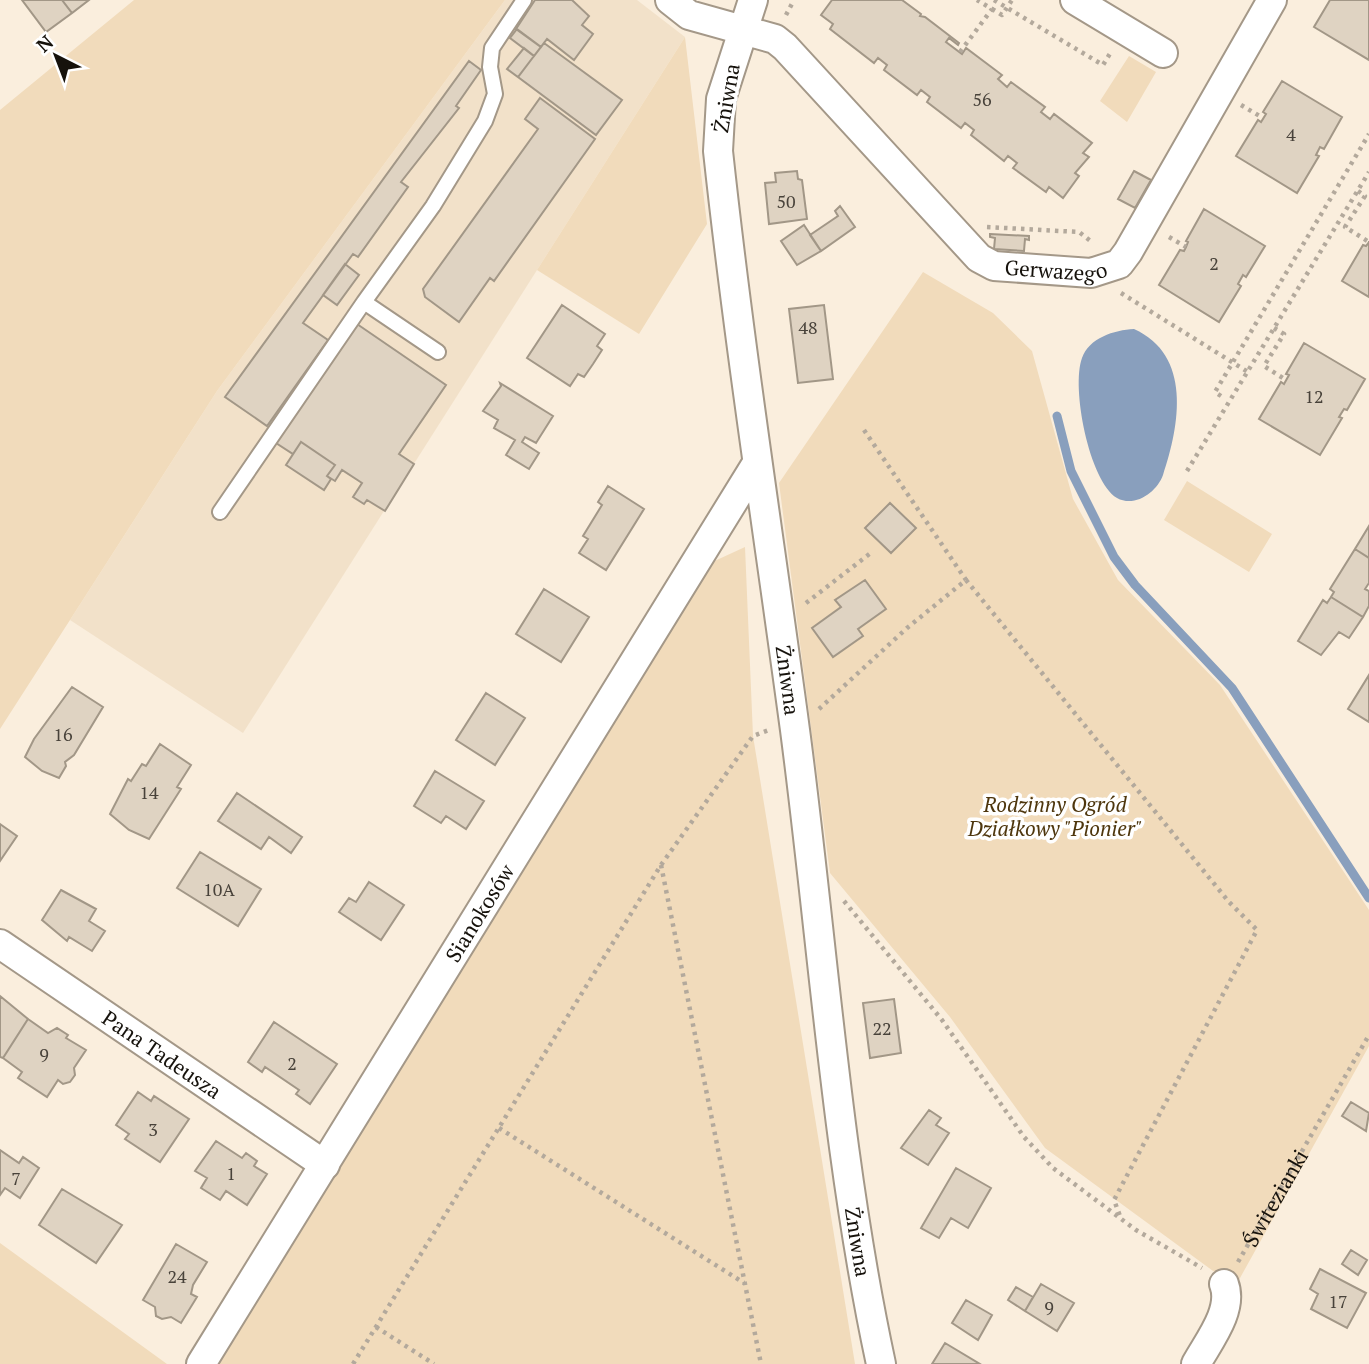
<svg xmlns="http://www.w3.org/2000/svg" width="1369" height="1364" font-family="'PT Serif',serif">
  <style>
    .built { fill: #f2e1c9 }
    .green { fill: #f1dbbb }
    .water { fill: #899fbd }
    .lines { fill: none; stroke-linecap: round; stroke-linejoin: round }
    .stream { stroke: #899fbd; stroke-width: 9 }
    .building { fill: #dfd3c2; stroke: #a29787; stroke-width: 2 }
    .lane-casing { stroke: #a49888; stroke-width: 18 }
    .street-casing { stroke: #a49888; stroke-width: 32 }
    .path { stroke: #b3a99c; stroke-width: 4.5; stroke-dasharray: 3.5 5; stroke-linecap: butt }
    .lane { stroke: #fff; stroke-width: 14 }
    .street { stroke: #fff; stroke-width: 28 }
    .labels { text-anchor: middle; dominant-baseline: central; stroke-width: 7; stroke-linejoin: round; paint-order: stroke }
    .number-label { font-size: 18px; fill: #48423a }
    .street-label { font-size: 21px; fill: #16120c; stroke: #fff }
    .park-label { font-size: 21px; font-style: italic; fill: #4e360d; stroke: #fff }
  </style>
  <rect width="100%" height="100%" fill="#faeedd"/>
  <!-- built -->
  <path class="built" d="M505 0H637L685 37 243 733 70 620 217 391Z"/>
  <!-- green -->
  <path class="green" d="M134 0H505L217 391 0 729V110Z
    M685 37 707 224 639 334 537 270Z
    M1129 56 1156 72 1127 122 1100 101Z
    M923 272 993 313 1032 351 1073 499 1118 580 1220 685 1369 910V1046L1235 1287 1045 1148 950 1017 830 873 779 483Z
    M1187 481 1272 534 1249 572 1164 520Z
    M745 547 753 736 855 1364H216L708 564Z
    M0 1243 167 1364H0Z"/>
  <!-- water -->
  <path class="water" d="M1134 329C1192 355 1180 425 1163 475 1157 492 1135 508 1117 498 1089 481 1071 387 1082 358 1089 338 1114 330 1134 329Z"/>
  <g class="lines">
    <!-- stream -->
    <path class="stream" d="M1057 416 1071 471 1114 557 1135 585 1232 688 1369 898"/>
  </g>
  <!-- building -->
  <path class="building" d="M22 0H62L72 13 46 32Z
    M62 0H89L72 13Z
    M535 0H572L589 16 582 25 593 34 574 60 547 39 541 47 516 29Z
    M832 0H902L921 14 920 16 925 17 959 43 958 45 949 38 946 42 962 54 966 48 1002 75 998 79 1007 87 1011 82 1045 107 1041 112 1050 119 1054 114 1092 143 1083 153 1089 157 1075 173 1079 176 1063 198 1049 187 1046 192 1013 168 1017 163 1008 156 1004 161 971 135 974 130 965 123 961 128 927 102 930 97 921 90 917 95 884 70 887 65 878 58 874 63 830 29 833 24 821 15Z
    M1330 0H1369V60L1314 27Z
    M517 29 541 47 534 56 510 38Z
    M544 43 622 100 596 135 518 77Z
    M524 48 534 56 518 77 507 69Z
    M469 61 481 70 456 106 459 108 401 182 408 187 358 257 353 254 303 323 328 340 267 426 225 397Z
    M1282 81 1342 117 1324 149 1320 147 1316 155 1319 156 1297 193 1236 156 1258 120 1261 122 1266 114 1263 112Z
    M540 98 595 139 494 281 490 278 459 322 425 297 423 289 538 129 525 119Z
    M797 171 798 179 802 180 807 219 769 224 765 183 776 182 775 173Z
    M1134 171 1151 180 1135 208 1118 199Z
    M840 206 855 227 821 251 810 235 838 216 835 211Z
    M1204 209 1265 246 1246 277 1243 275 1238 284 1241 286 1219 322 1159 285 1180 250 1184 251 1186 247 1188 242 1186 241Z
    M804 225 821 251 797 265 781 241Z
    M990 234 1029 236V240L1025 239 1024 251 994 249 995 238 990 237Z
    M1369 242V241V297L1342 281 1363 245 1366 246Z
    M345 264 359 275 337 305 323 295Z
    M562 305 605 334 597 346 602 350 593 364 584 377 578 374 570 386 527 358Z
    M824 305 833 379 798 383 789 309Z
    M357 324 446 385 399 454 414 464 385 511 367 500 364 504 353 497 362 483 342 470 335 481 327 476 335 465 301 442 293 454 276 443Z
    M1304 343 1365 379 1347 410 1344 409 1339 417 1342 418 1320 455 1259 419 1281 382 1284 384 1289 375 1286 374Z
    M500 383 553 416 536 443 525 437 522 442 539 453 529 469 506 455 515 440 494 428 498 420 483 411 501 386Z
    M301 442 335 465 327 476 331 479 324 490 286 465Z
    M608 486 644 509 606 570 579 553 588 539 583 536 602 505 598 502Z
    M890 503 916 528 891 553 865 528Z
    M1369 526V558L1355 549Z
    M1355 549 1369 558V583L1365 589 1369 591V606L1363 617 1331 597 1334 592 1330 589Z
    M865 580 886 609 858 629 863 636 833 657 812 628 841 607 835 600Z
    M544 589 589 617 561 662 516 634Z
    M1331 597 1363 617 1349 638 1339 632 1321 655 1298 641 1323 600 1327 603Z
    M1369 675V722L1348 709Z
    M72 687 103 707 74 755 65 762 66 766 59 778 42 771 25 757 34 739Z
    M486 693 525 718 495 765 456 740Z
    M160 744 191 765 177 787 181 789 149 839 129 830 110 814 128 779 131 781 142 764 146 766Z
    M435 771 484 801 466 829 446 816 441 823 414 806Z
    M237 793 302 837 291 853 269 837 261 849 218 821Z
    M0 824 17 836 0 861Z
    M200 852 261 889 238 926 177 888Z
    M369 882 404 905 381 940 339 912 349 898 356 902Z
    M61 890 96 909 89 921 105 931 92 951 69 937 67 941 42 920Z
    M0 996 28 1019 3 1058 0 1057Z
    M894 999 901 1053 870 1058 863 1003Z
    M28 1019 48 1033 57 1028 68 1035 66 1038 86 1050 74 1068 75 1075 70 1082 63 1084 58 1080 47 1097 18 1078 22 1072 3 1058Z
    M274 1022 337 1064 310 1104 296 1094 299 1090 265 1067 262 1072 248 1062Z
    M138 1092 151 1101 154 1096 189 1119 160 1162 125 1139 129 1134 116 1125Z
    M1351 1102 1369 1113 1366 1131 1342 1116Z
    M929 1110 941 1118 936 1125 949 1133 928 1165 901 1148Z
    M216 1141 242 1158 246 1153 257 1161 254 1166 267 1174 247 1205 226 1191 220 1200 201 1188 207 1178 195 1171Z
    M0 1150 19 1163 23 1157 39 1168 20 1198 5 1188 0 1195Z
    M956 1168 991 1188 968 1228 951 1218 939 1238 921 1228Z
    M62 1189 122 1225 96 1263 39 1225Z
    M176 1244 207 1262 193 1285 191 1294 197 1297 181 1323 171 1317 162 1319 156 1316 155 1307 143 1300Z
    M1351 1250 1367 1260 1358 1275 1342 1264Z
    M1320 1269 1366 1293 1347 1328 1311 1309 1318 1294 1310 1289Z
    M1041 1284 1074 1303 1057 1331 1025 1311Z
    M1016 1287 1033 1297 1025 1311 1008 1300Z
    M966 1300 992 1315 978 1340 952 1323Z
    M945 1343 980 1364H932Z"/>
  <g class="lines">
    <!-- lane casing -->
    <g class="lane-casing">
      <path id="lane" d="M438 352 364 302 433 206 485 121 495 94 490 67 492 48 524 0
        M220 512 364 302"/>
    </g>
    <!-- street casing -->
    <g class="street-casing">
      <g id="street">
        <path id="s2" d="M670 0 689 15 775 39 785 47 979 258 994 266 1091 273 1119 264 1128 252 1272 0"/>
        <path id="s3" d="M753 0 721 99 718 151C739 345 769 537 795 730 823 942 836 1155 881 1364"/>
        <path d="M1075 0 1163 53"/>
        <path id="s4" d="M0 944 325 1165"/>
        <path id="s5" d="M201 1364 757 463"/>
        <path d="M1196 1364C1208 1342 1234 1310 1224 1284"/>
      </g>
    </g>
    <!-- path -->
    <g class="path">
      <path d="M994 0 1103 65 1111 52"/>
      <path d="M992 9 1002 15 1012 0"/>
      <path d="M786 15 794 0"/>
      <path d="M960 52 992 9 977 0"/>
      <path d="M1241 105 1263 118"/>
      <path d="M1358 191 1365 196 1345 227 1369 242"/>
      <path d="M987 227 1079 232 1093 243"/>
      <path d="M1169 237 1186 247"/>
      <path d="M1121 293 1248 372"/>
      <path d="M1274 328 1284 334 1264 366 1286 380"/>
      <path d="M1221 396 1215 392 1369 134"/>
      <path d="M864 430 966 580"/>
      <path d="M1187 471 1369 172"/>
      <path d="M806 603 872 552"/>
      <path d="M819 709 907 628 966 580 1229 902 1257 930 1114 1200 1120 1216"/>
      <path d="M661 865 761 1364"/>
      <path d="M844 901 942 1020 1024 1137 1053 1168 1136 1230 1202 1268"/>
      <path d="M499 1128 744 1283"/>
      <path id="s1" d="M1238 1262 1369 1035"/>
      <path d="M376 1327 434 1364"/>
      <path d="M353 1364 661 865 753 736 769 730"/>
    </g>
    <!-- lane -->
    <use href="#lane" class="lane"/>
    <!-- street -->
    <use href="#street" class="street"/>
  </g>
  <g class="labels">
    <!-- number labels -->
    <g class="number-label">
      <text x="982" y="99">56</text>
      <text x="1291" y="134">4</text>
      <text x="786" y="201">50</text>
      <text x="1214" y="263">2</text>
      <text x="808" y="327">48</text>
      <text x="1314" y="396">12</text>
      <text x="63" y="734">16</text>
      <text x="149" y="792">14</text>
      <text x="219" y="889">10A</text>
      <text x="882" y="1028">22</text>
      <text x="44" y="1054">9</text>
      <text x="292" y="1063">2</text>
      <text x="153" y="1129">3</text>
      <text x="231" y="1173">1</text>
      <text x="16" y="1178">7</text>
      <text x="177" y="1276">24</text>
      <text x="1338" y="1301">17</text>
      <text x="1049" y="1307">9</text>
    </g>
    <!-- street labels -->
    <g class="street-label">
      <text transform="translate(726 98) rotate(-80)">Żniwna</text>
      <text stroke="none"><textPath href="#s2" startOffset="492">Gerwazego</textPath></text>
      <text stroke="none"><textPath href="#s3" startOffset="690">Żniwna</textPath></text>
      <text stroke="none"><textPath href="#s5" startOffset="530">Sianokosów</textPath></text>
      <text stroke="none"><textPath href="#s4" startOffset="196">Pana Tadeusza</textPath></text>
      <text stroke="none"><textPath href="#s1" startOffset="74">Świtezianki</textPath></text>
      <text stroke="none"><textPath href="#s3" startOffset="1256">Żniwna</textPath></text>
    </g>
    <!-- park labels -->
    <g class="park-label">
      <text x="1055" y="804">Rodzinny Ogród<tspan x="1055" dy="24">Działkowy "Pionier"</tspan></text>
    </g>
  </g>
  <!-- north arrow -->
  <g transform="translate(56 56) rotate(318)" stroke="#ffffff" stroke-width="5" paint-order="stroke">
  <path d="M0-5L12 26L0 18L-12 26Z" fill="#16120c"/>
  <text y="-10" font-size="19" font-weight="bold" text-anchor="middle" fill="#16120c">N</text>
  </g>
</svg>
